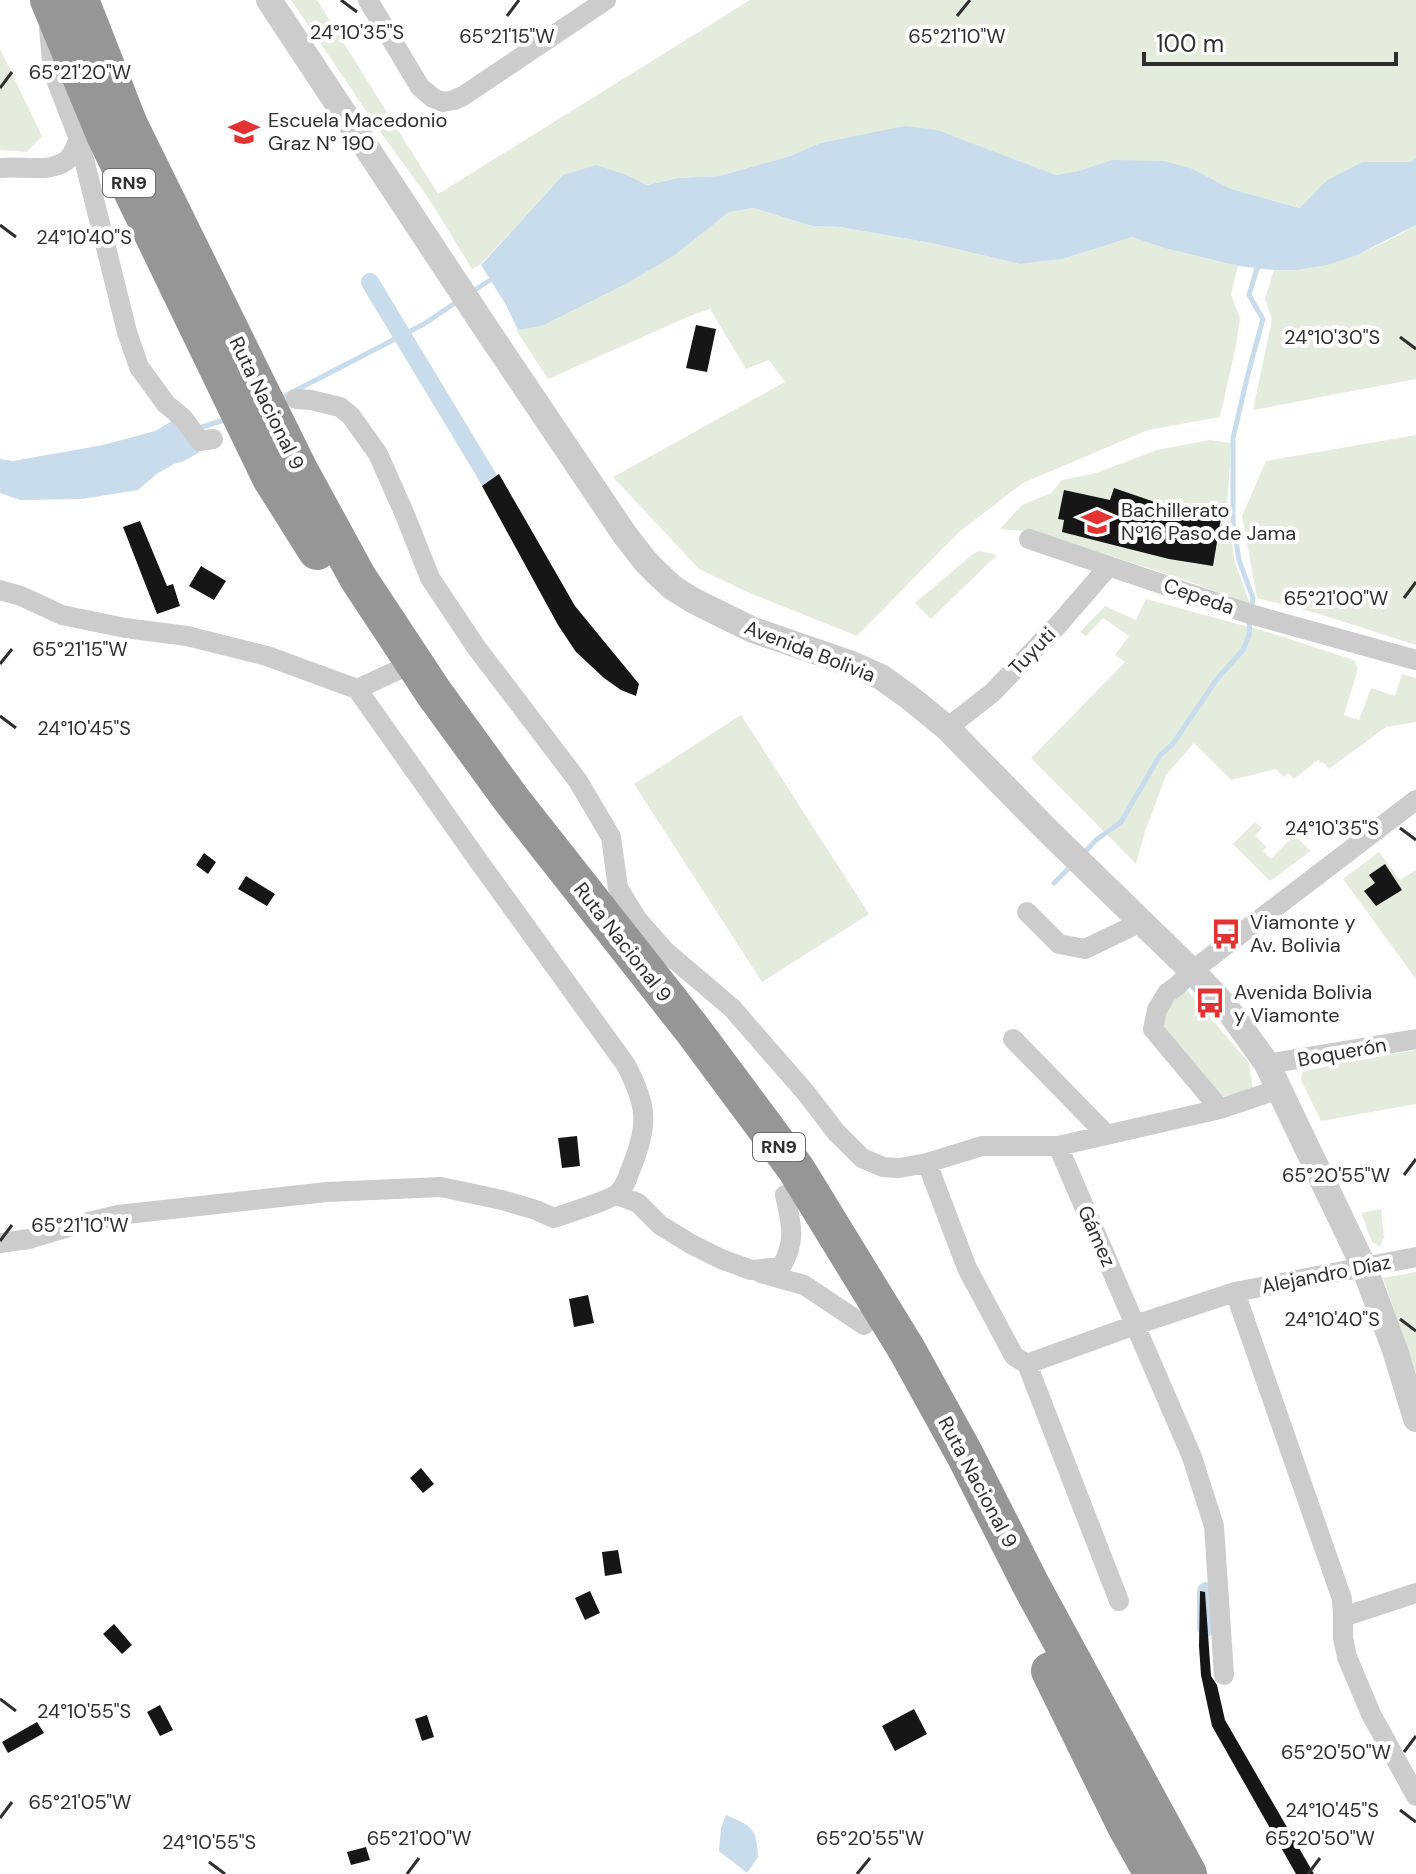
<svg xmlns="http://www.w3.org/2000/svg" width="1416" height="1874" font-family="'DM Sans',sans-serif">
  <style>
    .green { fill: #e4ecdd }
    .water { fill: #c9dcec }
    .lines { fill: none; stroke-linecap: round; stroke-linejoin: round }
    .stream { stroke: #c9dcec; stroke-width: 5 }
    .canal { stroke: #c9dcec; stroke-width: 18 }
    .building { fill: #161616 }
    .minor { stroke: #ccc; stroke-width: 20 }
    .tertiary { stroke: #ccc; stroke-width: 26 }
    .motorway { stroke: #969696; stroke-width: 38 }
    .ticks { fill: none; stroke: #2f2f2f; stroke-width: 3 }
    .labels { text-anchor: middle; dominant-baseline: central; stroke-width: 8; stroke-linejoin: round; paint-order: stroke }
    .shield { fill: #fff; stroke: #6d6d6d; stroke-width: 2 }
    .shield-label { font-size: 18px; font-weight: bold; fill: #2f2f2f }
    .poi-label { font-size: 20px; fill: #2f2f2f; stroke: #fff; text-anchor: start }
    .street-label { font-size: 20px; fill: #2f2f2f; stroke: #fff }
    .ticks-label { font-size: 20px; text-anchor: middle; fill: #2f2f2f; stroke: #fff; stroke-width: 8; stroke-linejoin: round; paint-order: stroke }
  </style>
  <rect width="100%" height="100%" fill="#fff"/>
  <!-- green -->
  <path class="green" d="M291 0H317L438 194 750 0H1416V158L1410 162H1362L1327 180 1301 208 1231 189 1193 169 1079 171 1056 175 1005 156 849 137 820 143 790 156 719 176 678 178 647 185 627 175H563L481 264 472 269 429 199 379 130Z
    M0 49 42 136 27 152 0 150Z
    M754 208 812 226 840 227 931 243 1020 264 1063 259 1132 237 1164 248 1238 266 1231 295 1240 318 1236 346 1220 417 1148 430 1023 483 959 532 857 636 747 592 699 569 613 477 785 382 769 360 746 369 710 309 692 315 548 379 516 330 542 326 626 284 675 255 729 212Z
    M1416 225V379L1253 410 1272 319 1265 299 1274 270C1328 269 1370 252 1416 225Z
    M1416 435V645L1320 614 1257 598 1242 516 1266 461Z
    M1210 440 1231 443 1227 510 1235 563 1250 604 1185 580 1037 532 1000 529 1022 505 1051 493 1062 480 1096 473 1157 450Z
    M979 551 997 555 931 619 915 603 972 555Z
    M1146 599 1271 633 1354 660 1358 669 1344 715 1359 720 1371 688 1395 696 1402 674 1416 678V722L1386 727 1329 769 1323 762 1321 763 1318 760 1294 779 1288 773 1284 777 1276 769 1231 780 1194 743 1166 775 1145 832 1136 864 1031 758 1125 662 1115 655 1129 636 1103 618 1086 636 1080 632 1105 606 1136 620Z
    M741 715 869 914 762 982 634 784Z
    M1255 822 1262 828 1255 836 1267 847 1263 851 1271 859 1294 835 1311 851 1270 881 1233 844Z
    M1379 852 1400 880 1416 870V979L1343 879Z
    M1186 989 1249 1063 1253 1090 1218 1098 1161 1029 1168 1002Z
    M1416 1050V1104L1321 1121 1301 1080 1302 1072 1338 1064Z
    M1381 1209 1384 1238 1382 1239 1381 1247 1372 1242 1361 1213Z
    M1416 1272V1373L1383 1278Z"/>
  <!-- water -->
  <path class="water" d="M905 126 937 130 1056 175 1079 171 1112 160 1164 161 1193 169 1231 189 1300 208 1327 180 1362 162H1410L1416 158V225L1357 255 1327 265 1296 270H1274L1238 266 1164 248 1132 237 1063 259 1020 264 931 243 840 227 812 226 754 208 729 212 675 255 626 284 542 326 518 330 506 305 481 265 563 175 596 165 627 175 647 185 678 178 719 176 790 156 820 143Z
    M177 418 200 452 184 461 174 464 158 473 138 490 82 499 20 500 0 493V459L13 461 103 445 155 431Z
    M726 1815C752 1826 757 1828 758 1857L747 1873 719 1851 721 1828Z"/>
  <g class="lines">
    <!-- stream -->
    <path class="stream" d="M473 291 495 277
      M281 398 424 324 458 301
      M199 428 227 419
      M1251 609 1253 598 1239 560 1233 522V438L1248 374 1263 319 1249 295 1257 268 1261 266
      M1083 854 1096 840 1121 822 1160 755 1172 745 1217 679 1243 650 1249 635 1250 619
      M1054 883 1073 864"/>
    <!-- canal -->
    <path class="canal" d="M370 282 490 481
      M1206 1628V1591"/>
  </g>
  <!-- building -->
  <path class="building" d="M696 325 716 329 707 372 686 368Z
    M499 474 575 606 639 684 636 696 621 690 604 678 576 652 558 625 482 486Z
    M1114 488 1184 512 1221 518 1213 566 1169 559 1062 532 1064 520 1058 519 1064 490 1110 500Z
    M140 521 167 586 173 584 180 606 157 614 123 527Z
    M201 566 226 581 214 600 189 586Z
    M204 853 216 862 208 874 196 865Z
    M1385 864 1402 890 1376 906 1364 891 1375 883 1369 875Z
    M246 876 275 894 267 906 238 889Z
    M577 1136 580 1166 562 1168 558 1138Z
    M588 1295 594 1323 574 1327 569 1299Z
    M421 1468 434 1484 423 1493 410 1478Z
    M618 1550 622 1573 605 1576 602 1552Z
    M590 1591 600 1613 585 1620 575 1598Z
    M1200 1591 1205 1592 1211 1676 1217 1685 1225 1720 1314 1874H1296L1212 1726 1201 1675 1199 1646Z
    M114 1624 132 1645 122 1654 103 1634Z
    M160 1705 173 1730 160 1736 147 1712Z
    M914 1709 927 1734 895 1751 882 1726Z
    M427 1715 434 1737 422 1741 415 1719Z
    M37 1722 44 1733 8 1753 2 1742Z
    M366 1847 370 1860 351 1865 347 1852Z"/>
  <g class="lines">
    <!-- minor -->
    <path class="minor" d="M368 0 420 87 433 98 443 102 454 100 463 96 606 0
      M49 28 53 72 79 139 127 332 139 367 166 404 183 418 200 441 213 439
      M0 168C21 165 55 175 70 157 74 152 76 145 79 139
      M296 399 311 400 340 407 351 416 378 454 405 515 430 578 476 647 578 781 611 837 618 888 637 919 666 952 732 1008 806 1093 836 1132 862 1158 883 1167 899 1168 927 1163 982 1146H1058L1220 1109 1279 1089
      M1029 539 1250 614 1416 660
      M0 590 21 596 62 615 125 628 187 636 267 656 357 689 396 671
      M947 728 992 693 1058 625 1109 566
      M1027 912 1059 944 1085 949 1141 922
      M1013 1039 1106 1134
      M1267 1064 1416 1039
      M1220 1109 1153 1029 1157 1010 1167 993 1177 986 1192 971 1416 800
      M1058 1146 1192 1457 1214 1526 1224 1675
      M927 1163 967 1268 1014 1356 1027 1364 1135 1325 1235 1292 1416 1257
      M617 1195 638 1203 660 1225 691 1244 721 1259 751 1270 781 1267C797 1241 791 1223 785 1195
      M0 1243 29 1239 76 1225 118 1215 327 1192 441 1187 502 1200 536 1210 554 1218C567 1213 611 1200 618 1193 626 1186 628 1175 632 1166 649 1123 647 1106 626 1065L480 863 357 689
      M761 1273 804 1285 864 1325
      M1235 1292 1342 1599 1343 1617
      M1027 1364 1119 1601
      M1416 1593 1343 1617V1638L1347 1657 1371 1714 1416 1796"/>
    <!-- tertiary -->
    <path class="tertiary" d="M269 0 485 327 625 535 646 562 657 573 673 588 694 601 753 630 852 664 881 677 909 697 947 728 1048 831 1192 971 1216 996 1232 1015 1267 1064 1364 1267 1395 1350 1416 1419"/>
    <!-- motorway -->
    <path class="motorway" d="M49 0 106 137 271 478 317 551
      M80 0 129 125 298 468 358 578 434 693 511 799 692 1029 796 1169 907 1350 965 1455 1031 1585 1188 1874
      M1050 1671 1127 1828 1153 1874"/>
  </g>
  <!-- ticks -->
  <path class="ticks" d="M341 0 357 12M507 16 519 0M957 16 970 0M0 88 12 72M0 225 16 237M1400 337 1416 349M1404 598 1416 582M0 664 12 649M0 716 16 728M1400 828 1416 840M1404 1175 1416 1159M0 1241 12 1225M1400 1319 1416 1331M0 1699 16 1711M1404 1752 1416 1736M1400 1810 1416 1822M0 1818 12 1802M209 1862 225 1874M407 1874 419 1858M857 1874 870 1858M1308 1874 1320 1858"/>
  <!-- icons -->
  <defs>
    <g id="school-bare" transform="scale(2.4)"><path d="M0-5L7-2L0 1L-7-2ZM-4 1L0 2.5L4 1V4Q0 6-4 4Z" fill="#e43233" stroke="#fff" stroke-width="2.5" paint-order="stroke"/></g>
    <g id="bus-bare" transform="scale(2.4)"><path d="M-5-6H5V4H4V6H2V4H-2V6H-4V4H-5ZM-3.5-4V0h7V-4ZM-3.5 1.2v1.5H-2V1.2ZM2 1.2v1.5H3.5V1.2Z" fill="#e43233" stroke="#fff" stroke-width="2.5" paint-order="stroke"/></g>
  </defs>
  <g fill-rule="evenodd">
    <use href="#school-bare" x="244" y="132"/>
    <use href="#school-bare" x="1097" y="522"/>
    <use href="#bus-bare" x="1226" y="934"/>
    <use href="#bus-bare" x="1210" y="1003"/>
  </g>
  <g class="labels">
    <!-- shield labels -->
    <g class="shield">
      <rect x="103" y="169" width="52" height="28" rx="6"/>
      <rect x="753" y="1133" width="52" height="28" rx="6"/>
    </g>
    <g class="shield-label">
      <text x="129" y="183">RN9</text>
      <text x="779" y="1147">RN9</text>
    </g>
    <!-- poi labels -->
    <g class="poi-label">
      <text x="268" y="120">Escuela Macedonio<tspan x="268" dy="23">Graz N° 190</tspan></text>
      <text x="1121" y="510">Bachillerato<tspan x="1121" dy="23">Nº16 Paso de Jama</tspan></text>
      <text x="1250" y="922">Viamonte y<tspan x="1250" dy="23">Av. Bolivia</tspan></text>
      <text x="1234" y="992">Avenida Bolivia<tspan x="1234" dy="23">y Viamonte</tspan></text>
    </g>
    <!-- street labels -->
    <g class="street-label">
      <text transform="translate(267 403) rotate(64)">Ruta Nacional 9</text>
      <text transform="translate(1199 596) rotate(19)">Cepeda</text>
      <text transform="translate(810 651) rotate(21)">Avenida Bolivia</text>
      <text transform="translate(1032 651) rotate(-46)">Tuyuti</text>
      <text transform="translate(623 942) rotate(52)">Ruta Nacional 9</text>
      <text transform="translate(1342 1052) rotate(-10)">Boquerón</text>
      <text transform="translate(1097 1236) rotate(66)">Gámez</text>
      <text transform="translate(1326 1274) rotate(-11)">Alejandro Díaz</text>
      <text transform="translate(978 1482) rotate(62)">Ruta Nacional 9</text>
    </g>
  </g>
  <g class="ticks-label">
    <text x="357" y="39">24°10'35"S</text>
    <text x="507" y="43">65°21'15"W</text>
    <text x="957" y="43">65°21'10"W</text>
    <text x="80" y="79">65°21'20"W</text>
    <text x="84" y="244">24°10'40"S</text>
    <text x="1332" y="344">24°10'30"S</text>
    <text x="1336" y="605">65°21'00"W</text>
    <text x="80" y="656">65°21'15"W</text>
    <text x="84" y="735">24°10'45"S</text>
    <text x="1332" y="835">24°10'35"S</text>
    <text x="1336" y="1182">65°20'55"W</text>
    <text x="80" y="1232">65°21'10"W</text>
    <text x="1332" y="1326">24°10'40"S</text>
    <text x="84" y="1718">24°10'55"S</text>
    <text x="1336" y="1759">65°20'50"W</text>
    <text x="80" y="1809">65°21'05"W</text>
    <text x="1332" y="1817">24°10'45"S</text>
    <text x="419" y="1845">65°21'00"W</text>
    <text x="870" y="1845">65°20'55"W</text>
    <text x="1320" y="1845">65°20'50"W</text>
    <text x="209" y="1849">24°10'55"S</text>
  </g>
  <!-- scale -->
  <path d="M1144 52v12h252v-12" fill="none" stroke="#2f2f2f" stroke-width="4"/>
  <text x="1156" y="52" font-size="24" fill="#2f2f2f" stroke="#ffffff" stroke-width="6" paint-order="stroke">100 m</text>
</svg>
